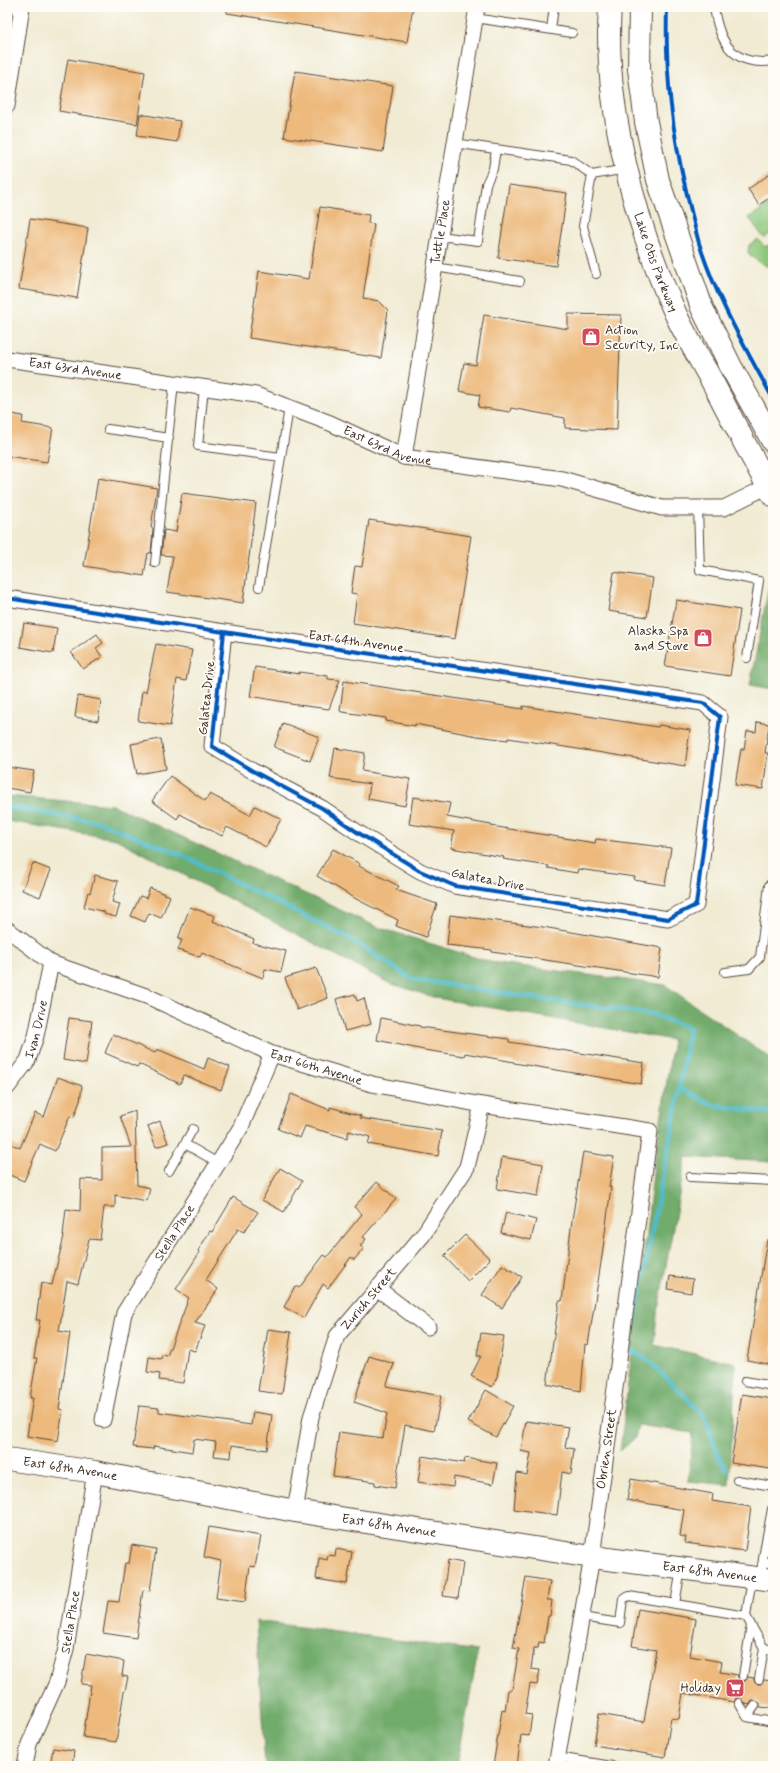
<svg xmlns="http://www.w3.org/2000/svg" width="780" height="1773" font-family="Mynerve,sans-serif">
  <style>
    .green { fill: #8dc77c; stroke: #64784d }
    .forest { fill: #72ac6c; stroke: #566b45 }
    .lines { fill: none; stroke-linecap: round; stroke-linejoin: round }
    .stream { stroke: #4fbcc9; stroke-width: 4.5 }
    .building { fill: #edb97c }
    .lane-casing { stroke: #564739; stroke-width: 10 }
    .street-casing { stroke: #564739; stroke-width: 17 }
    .secondary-casing { stroke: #564739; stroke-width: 24 }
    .lane { stroke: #fff; stroke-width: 8 }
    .street { stroke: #fff; stroke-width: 15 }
    .secondary { stroke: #fff; stroke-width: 22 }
    .cycleway-casing { stroke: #fdfcf7; stroke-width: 6 }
    .cycleway { stroke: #0057b8; stroke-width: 4 }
    .labels { text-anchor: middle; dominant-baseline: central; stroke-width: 3.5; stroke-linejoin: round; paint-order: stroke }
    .street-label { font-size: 13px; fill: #3b2a1e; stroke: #fdfcf7 }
    .poi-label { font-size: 13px; fill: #3b2a1e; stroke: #fdfcf7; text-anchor: end }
  </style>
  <rect width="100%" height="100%" fill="#fdfcf7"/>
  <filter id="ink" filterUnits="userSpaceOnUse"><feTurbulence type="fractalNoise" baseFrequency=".025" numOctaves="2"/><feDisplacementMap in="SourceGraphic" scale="8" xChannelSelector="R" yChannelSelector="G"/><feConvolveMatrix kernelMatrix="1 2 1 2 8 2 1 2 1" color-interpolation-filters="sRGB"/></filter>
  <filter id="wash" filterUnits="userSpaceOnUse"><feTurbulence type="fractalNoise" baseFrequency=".012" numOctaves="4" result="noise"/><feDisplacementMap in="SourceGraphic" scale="16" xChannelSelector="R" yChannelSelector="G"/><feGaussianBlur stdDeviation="0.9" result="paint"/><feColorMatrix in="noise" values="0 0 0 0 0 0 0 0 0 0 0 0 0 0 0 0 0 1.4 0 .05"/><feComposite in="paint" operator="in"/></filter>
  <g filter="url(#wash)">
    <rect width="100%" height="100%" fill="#f1ebd3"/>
    <!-- green -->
    <path class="green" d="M773 201V232L764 238 749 218Z
      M758 239 765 247 773 242V270L750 256 748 252 749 245Z"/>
    <!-- forest -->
    <path class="forest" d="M770 579 773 580V689L750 685Z
      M7 796 113 805 377 927 490 962 665 985 773 1060V1162L686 1157 657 1315 654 1345 736 1363 729 1485 688 1481 693 1433 638 1425 635 1438 620 1451 654 1166 673 1040 436 998 389 983 116 839 7 821Z
      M256 1621 478 1651 457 1766H265Z"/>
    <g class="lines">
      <!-- stream -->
      <path class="stream" d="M7 807 99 822 182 855 349 938 412 979 533 998 652 1014 689 1028 677 1102 629 1349 649 1361 704 1415 721 1462 727 1470
        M679 1088 713 1105 773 1113"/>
    </g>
    <g id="blocks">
      <!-- building -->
      <path class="building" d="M227 7H413L407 42 227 13Z
        M68 59 145 72 137 124 59 111Z
        M295 71 393 86 383 152 284 137Z
        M140 114 180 121 177 142 137 136Z
        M773 172V195L759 205 748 189Z
        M509 185 567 193 556 266 498 258Z
        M320 207 369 215 368 223 374 224 363 298 379 301 388 310 381 358 249 338 259 271 309 279Z
        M30 219 88 228 77 298 19 289Z
        M568 314 621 315 617 430 565 428V418L511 408 510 412 478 407 480 395 459 391 464 363 476 365 484 315 568 329Z
        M7 413 23 416 22 423 53 428 47 462 7 456Z
        M98 478 157 488 151 528H153L151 553H148L144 576 84 566Z
        M182 493 256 503 243 603 167 592 173 556 161 555 164 530 176 532Z
        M369 520 471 536 455 639 353 623 357 594 351 593 355 566 362 567Z
        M614 572 653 578 647 617 608 611Z
        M676 600 740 610 730 676 665 666Z
        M24 623 57 628 53 653 20 647Z
        M97 634 103 643 96 648 102 657 83 669 71 652Z
        M156 644 192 650 186 681 177 679 170 726 138 721 142 691 146 692Z
        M255 667 299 674V672L328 676V679L340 680 329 709 290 704V703L250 696Z
        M344 681 523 709V706L658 727 659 725 690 730 685 766 508 738V740L477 736 415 724V726L386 721V718L342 712 340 711Z
        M78 696 101 700 98 721 75 717Z
        M757 722 769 724 765 753H768L763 789 735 785 741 749H744L747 731 756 732Z
        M283 723 319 737 310 761 274 747Z
        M161 739 166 769 137 774 131 744Z
        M335 748 365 753 362 771 410 779 405 806 368 799 370 784 330 778Z
        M7 767 34 771 30 792 7 788Z
        M170 776 205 801 210 794 250 815 255 806 281 819 266 847 227 827 222 836 180 814 177 819 152 801Z
        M413 797 450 803 447 817 491 825V826L595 843 596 839 671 848 665 885 634 880 635 877 578 869 577 873 548 868 549 866 503 859 504 857 451 848 454 831 409 824Z
        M333 849 360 864 359 866 399 886 396 890 437 904 426 937 396 926 398 920 358 900 317 876Z
        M33 863 51 870 40 897 22 890Z
        M95 875 118 881 112 902 120 904 116 917 104 914 105 912 84 907 88 892 90 893Z
        M150 888 170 896 161 918 149 913 145 922 131 916 140 896 146 898Z
        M190 907 215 916 213 921 254 939 253 943 286 951 281 972 265 969 263 978 202 953 200 957 178 950 182 940 178 939Z
        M450 915 543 927 662 948 658 977 492 952V950L447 945Z
        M316 968 328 998 297 1010 285 978Z
        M355 994 357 1001 364 998 371 1024 345 1031 336 999Z
        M69 1018 92 1021 86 1064 63 1060Z
        M381 1018 420 1026V1027L509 1039V1042L644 1063 641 1084 514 1063V1062L465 1053 464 1056 424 1050 377 1040Z
        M113 1034 155 1053 157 1049 204 1069 208 1058 230 1067 221 1090 184 1075 180 1084 139 1064 137 1067 105 1053Z
        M58 1077 82 1086 80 1101 74 1117 70 1116 55 1151 40 1144 24 1181 7 1174V1142L20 1148 35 1113 44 1117Z
        M291 1094 330 1110V1107L361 1116 360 1118 442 1131 438 1156 368 1144 370 1137 349 1131 347 1138 305 1126 300 1138 278 1129Z
        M135 1111 137 1185 150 1188 147 1201 115 1195V1207H104L100 1240 89 1239 78 1284 67 1281 59 1331 70 1333 59 1409 63 1410 58 1441 27 1436 33 1398H30L37 1358H34L40 1320H36L41 1283 52 1285 64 1236 63 1235 66 1209 80 1211 81 1179 102 1180V1148L131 1147 120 1116Z
        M160 1121 168 1143 156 1147 148 1126Z
        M583 1152 614 1157 609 1187H611L602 1256 588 1345 585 1344 581 1391 547 1384 559 1301H562L572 1220Z
        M502 1157 543 1164 538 1196 497 1189Z
        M280 1168 302 1181 284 1212 262 1200Z
        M377 1182 396 1199 363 1237 366 1239 360 1246 364 1248 354 1260 351 1257 328 1288 323 1284 304 1318 284 1307 295 1286 299 1288 324 1255 327 1257 362 1214 354 1207Z
        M233 1197 258 1212 244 1232 238 1229 206 1280 218 1289 195 1323 205 1326 195 1351 188 1349 183 1383 159 1380 160 1374 147 1372 149 1357 161 1359 162 1355 167 1356 187 1303 186 1302 189 1298 176 1289 200 1252 198 1251 210 1231 212 1232Z
        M506 1212 536 1220 531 1240 501 1233Z
        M465 1235 490 1259 468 1281 444 1256Z
        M767 1240H773V1365L747 1360Z
        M502 1265 522 1277 502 1308 482 1295Z
        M670 1276 693 1279 691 1293 668 1289Z
        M268 1329 291 1332 282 1394 258 1391Z
        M481 1333 504 1336 497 1377 492 1387 471 1376 481 1356H477Z
        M369 1356 394 1364 386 1386 441 1396 434 1431 405 1425 395 1488 375 1485V1482L333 1476 339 1432 383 1438 387 1413 354 1402Z
        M486 1390 513 1406 496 1437 468 1422Z
        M742 1394 773 1399V1450L770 1469 731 1463Z
        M139 1406 159 1408V1412L251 1425 253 1412 272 1415 267 1450 232 1445 231 1458 214 1456 216 1442 194 1439 192 1452 154 1446 153 1449 133 1447Z
        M526 1421 569 1427 565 1447 574 1449 571 1474 562 1472 557 1515 514 1509 517 1473 527 1475 531 1453 521 1451Z
        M422 1456 464 1463 465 1458 497 1463 493 1484 454 1477 453 1487 418 1482Z
        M631 1479 713 1494 712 1501 751 1507 745 1551 685 1543 686 1537 680 1536 684 1510 627 1500Z
        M209 1527 261 1536 255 1567 250 1566 245 1602 216 1598 221 1561 204 1557Z
        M132 1545 156 1549 150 1591 143 1590 136 1638 103 1633 108 1601 119 1602 125 1563H129Z
        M336 1549 352 1552 347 1584 316 1579 319 1558 327 1560 328 1555 335 1556Z
        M448 1560 463 1563 458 1598 443 1596Z
        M526 1577 550 1581 547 1600H552L550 1616H548L544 1643 539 1642 538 1648H534L531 1669 540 1670 537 1685 530 1684 525 1714 532 1715 529 1736 521 1735 517 1766H493L502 1710 505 1711 508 1690H512L519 1649 513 1648Z
        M638 1609 696 1619 690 1656 722 1662 720 1672 738 1675V1678L742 1681H745L748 1677 754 1678V1681L758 1684H761L764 1680 773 1681 771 1708 760 1707V1703L756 1701H752L749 1705 746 1704 739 1698H736L734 1702 683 1693 679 1719 671 1718 665 1757 594 1745 599 1714 644 1722 656 1650 632 1646Z
        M86 1654 124 1661 122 1676 128 1677 125 1691H124L116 1742 83 1737 91 1685 81 1684Z
        M53 1748 74 1751 72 1766H50Z"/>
    </g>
  </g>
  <g filter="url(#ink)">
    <use href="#blocks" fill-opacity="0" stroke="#564739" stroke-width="1"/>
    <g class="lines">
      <!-- lane casing -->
      <g class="lane-casing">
        <path id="lane" d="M8 7 22 9
          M714 7C719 43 734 67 773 61
          M475 18 572 33
          M551 29 554 7
          M454 143 571 160 592 175 583 226 596 274
          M592 175 626 169
          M440 236 478 241 486 184 493 169 496 149
          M435 267 520 281
          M204 388 198 446 281 457 289 408
          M108 429 169 438
          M698 508 700 570 759 581 747 658
          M155 563 174 383
          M259 587 281 457
          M725 972 749 969 760 957 769 885 773 883
          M185 1144 218 1163
          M169 1171 193 1129
          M690 1177 773 1181
          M745 1381 773 1386
          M737 1480 773 1486
          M765 1546 772 1509H773
          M762 1565 773 1560
          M760 1578 765 1546 773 1543
          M675 1604 681 1569
          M746 1616 752 1578
          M581 1617 620 1623 623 1599 629 1596 746 1616 751 1625 743 1676
          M751 1625 764 1648 759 1679
          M764 1648 773 1650
          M739 1703 747 1717 773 1722
          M747 1717 755 1706
          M557 1757 612 1766"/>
      </g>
      <!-- street casing -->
      <g class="street-casing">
        <g id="street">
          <path d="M7 106 22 7"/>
          <path id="s1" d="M7 359 256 395 330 423 404 457 562 479 662 508H724L768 486"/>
          <path id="s2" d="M404 457 477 7"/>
          <path d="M7 598 224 632 703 703 720 717 696 905 668 919 455 886 420 871 357 832 322 808 251 770 212 746 224 632"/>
          <path id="s3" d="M7 929 51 963 149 997 272 1054 372 1084 482 1105 650 1131 592 1557 556 1766"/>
          <path id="s4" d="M7 1088 28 1060 36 1036 51 963"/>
          <path d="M377 1288 428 1327"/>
          <path id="s5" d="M103 1420 124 1313 241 1127 272 1054"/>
          <path id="s6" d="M295 1511 311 1417 337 1336 423 1235 467 1167 482 1105"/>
          <path id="s7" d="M25 1766 29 1744 57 1682 66 1649 95 1472"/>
        </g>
      </g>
      <!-- secondary casing -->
      <g class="secondary-casing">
        <g id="secondary">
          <path id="s8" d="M610 7C603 106 636 227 677 317 688 340 701 361 713 383 733 421 752 458 773 495"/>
          <path d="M640 7 639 69 646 122 658 180 702 308 731 367 773 442"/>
          <path id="s9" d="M7 1459 95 1472 295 1511 592 1557 773 1580"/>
        </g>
      </g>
      <!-- lane -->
      <use href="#lane" class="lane"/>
      <!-- street -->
      <use href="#street" class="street"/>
      <!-- secondary -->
      <use href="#secondary" class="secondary"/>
      <!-- cycleway casing -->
      <g class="cycleway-casing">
        <path id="cycleway" d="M667 7C665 75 672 133 688 199 692 214 695 229 699 243 716 298 746 349 773 399
          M7 598 224 632 703 703 720 717 696 905 668 919 455 886 420 871 357 832 322 808 251 770 212 746 224 632"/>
      </g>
      <!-- cycleway -->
      <use href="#cycleway" class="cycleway"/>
    </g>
  </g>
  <!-- icons -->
  <defs>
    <g id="shop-square" transform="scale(1)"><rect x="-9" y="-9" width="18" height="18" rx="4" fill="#d1495b" stroke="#fdfcf7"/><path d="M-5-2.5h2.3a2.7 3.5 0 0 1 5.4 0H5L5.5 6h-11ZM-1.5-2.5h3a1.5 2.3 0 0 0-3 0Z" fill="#fff"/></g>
    <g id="supermarket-square" transform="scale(1)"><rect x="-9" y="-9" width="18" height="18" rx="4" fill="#d1495b" stroke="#fdfcf7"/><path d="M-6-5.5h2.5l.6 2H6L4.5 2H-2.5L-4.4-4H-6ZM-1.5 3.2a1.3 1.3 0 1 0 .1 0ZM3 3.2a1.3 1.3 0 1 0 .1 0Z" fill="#fff"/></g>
  </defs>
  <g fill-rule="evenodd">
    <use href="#shop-square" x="591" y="337"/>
    <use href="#shop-square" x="703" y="638"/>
    <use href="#supermarket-square" x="735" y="1688"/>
  </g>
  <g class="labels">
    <!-- street labels -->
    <g class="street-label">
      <text stroke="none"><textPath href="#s2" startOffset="228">Tuttle Place</textPath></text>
      <text stroke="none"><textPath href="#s8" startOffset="261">Lake Otis Parkway</textPath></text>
      <text stroke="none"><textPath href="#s1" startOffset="69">East 63rd Avenue</textPath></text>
      <text stroke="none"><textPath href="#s1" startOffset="393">East 63rd Avenue</textPath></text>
      <text transform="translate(356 642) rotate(8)">East 64th Avenue</text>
      <text transform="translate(207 698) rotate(-84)">Galatea Drive</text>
      <text transform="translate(488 880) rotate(11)">Galatea Drive</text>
      <text stroke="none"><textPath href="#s4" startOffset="67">Ivan Drive</textPath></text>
      <text stroke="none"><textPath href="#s3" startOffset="341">East 66th Avenue</textPath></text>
      <text stroke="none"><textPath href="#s5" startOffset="204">Stella Place</textPath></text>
      <text stroke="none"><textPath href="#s6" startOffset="229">Zurich Street</textPath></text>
      <text transform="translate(607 1449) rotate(-82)">Obrien Street</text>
      <text stroke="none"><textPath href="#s9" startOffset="64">East 68th Avenue</textPath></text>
      <text stroke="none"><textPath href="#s9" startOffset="388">East 68th Avenue</textPath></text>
      <text stroke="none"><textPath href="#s9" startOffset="712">East 68th Avenue</textPath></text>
      <text stroke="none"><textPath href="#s7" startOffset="152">Stella Place</textPath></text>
    </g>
    <!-- poi labels -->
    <g class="poi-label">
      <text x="605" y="330" text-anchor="start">Action<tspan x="605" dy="15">Security, Inc</tspan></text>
      <text x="689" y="631">Alaska Spa<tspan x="689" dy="15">and Stove</tspan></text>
      <text x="721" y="1688">Holiday</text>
    </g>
  </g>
  <!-- margin -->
  <rect width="780" height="1773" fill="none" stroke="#fdfcf7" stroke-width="24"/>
</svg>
